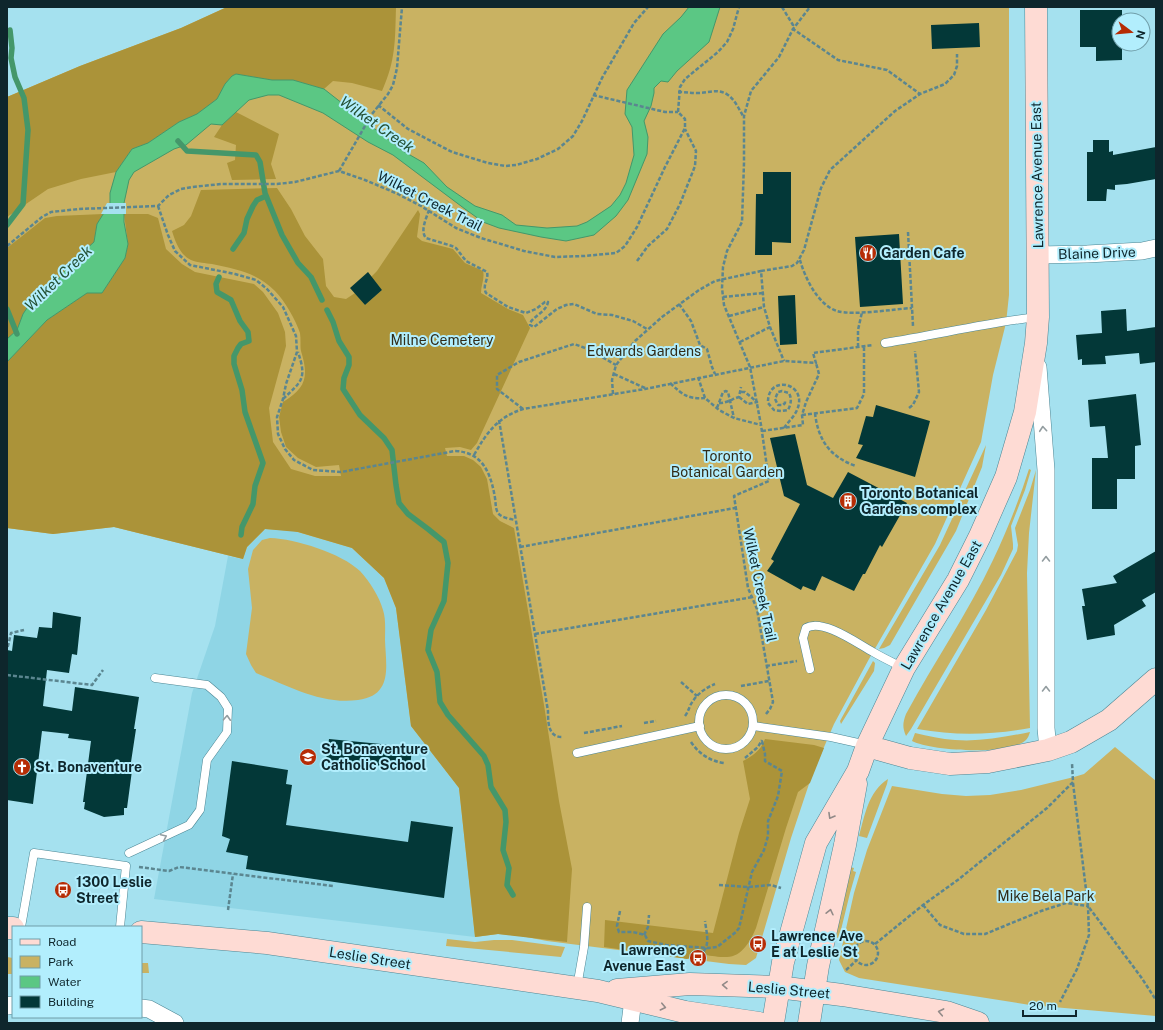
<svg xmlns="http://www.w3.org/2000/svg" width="1163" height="1030" font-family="'Public Sans',sans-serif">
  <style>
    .built { fill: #8fd5e5 }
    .green { fill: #c9b262 }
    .forest { fill: #ab9339 }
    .water { fill: #5bc784; stroke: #44976a }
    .pier { fill: #a5e1ef }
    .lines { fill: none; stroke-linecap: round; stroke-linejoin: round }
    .stream { stroke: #44976a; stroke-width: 5.5 }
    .building { fill: #033838 }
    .lane-casing { stroke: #4c8694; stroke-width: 9 }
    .street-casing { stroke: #4c8694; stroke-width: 18 }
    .secondary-casing { stroke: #4c8694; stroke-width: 23 }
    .path { stroke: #5b8690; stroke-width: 2.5; stroke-dasharray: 4 2; stroke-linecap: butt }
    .lane { stroke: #fff; stroke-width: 8 }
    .street { stroke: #fff; stroke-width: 17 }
    .secondary { stroke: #fedbd4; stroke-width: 22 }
    .oneway { stroke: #939da0 }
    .oneway2 { stroke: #928a88 }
    .labels { text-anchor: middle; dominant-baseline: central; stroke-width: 4; stroke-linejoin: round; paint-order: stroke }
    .street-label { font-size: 14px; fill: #0e262c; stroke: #b2eefd }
    .poi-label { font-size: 14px; font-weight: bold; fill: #0e262c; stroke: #b2eefd; text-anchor: start }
    .park-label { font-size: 14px; fill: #322c18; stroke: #b2eefd }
    .water-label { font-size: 15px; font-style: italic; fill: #245034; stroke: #b2eefd }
  </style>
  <rect width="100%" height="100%" fill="#a5e1ef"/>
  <!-- built -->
  <path class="built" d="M265 529 294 531 352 548 384 578 396 608 411 726 459 788 475 937 154 899 192 693 215 626 228 556 242 559 247 547Z"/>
  <!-- green -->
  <path class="green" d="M227 7H1009V295L1006 323 993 375 981 442 935 544 869 659 834 724 812 775 791 838 756 958 746 965 729 964 547 941 521 936 498 934 475 937 459 788 411 726 396 608 384 578 352 548 294 531 265 529 247 547 243 559 114 527 53 534 7 528V97L80 66 181 28Z
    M986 445 982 467 956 531 890 645 884 648 879 649 940 545Z
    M1029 469 1031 470 1025 490 1011 526 1013 544V549L1001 575 911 729 906 736C902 727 903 722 906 714 934 662 968 613 993 560 1007 531 1019 500 1029 469Z
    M1036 470 1029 533 1027 573 1030 728C990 735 957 736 917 729L986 610 1017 551 1018 545 1015 528 1030 490Z
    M270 538C296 539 341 553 360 571 370 582 379 596 383 610 386 619 385 631 385 640 386 667 393 695 358 700 322 705 288 686 256 673L251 665 246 654 252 608 248 569 253 550 262 540Z
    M873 661 875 663 874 671 841 724 840 721Z
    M1030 732C1029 735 1028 738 1026 740 1010 756 931 751 912 741L915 733C928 736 941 739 955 740 980 742 1005 737 1030 732Z
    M1115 747 1156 781V1016L1030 1005 859 978 845 972 839 960 854 893 867 850 892 786 942 794 966 796 990 795 1021 790 1074 777 1084 774Z
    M888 779 887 784 867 838 859 836C865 815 868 792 888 779Z
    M850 867 854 868 853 871 856 872 850 893 839 938 833 937Z
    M447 939 475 942 494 940H512L565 947 561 957 446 946Z
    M7 957 13 958V974H7Z
    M141 963H148L149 973H141Z"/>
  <!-- forest -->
  <path class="forest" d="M227 7H396C395 40 396 60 382 91L352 83 333 81 324 89 293 80H272L236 74 232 76 225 84 217 99 197 114 179 122 148 143 132 149 116 172 81 179 48 189 7 217V97L80 66 181 28Z
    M236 112 279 134 271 164 276 179 232 180 227 163 235 160 236 145 214 137 222 125Z
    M277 188 291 209 305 236 323 259 326 286 334 297 346 299 355 293 365 305 382 290 371 277 377 271 418 210 420 214 417 237 422 241 453 249 465 263 483 271C485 278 481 285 481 293L508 309 523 315 530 328 477 443 471 450 460 447 445 448 447 456H464L473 460 481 467 487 479 493 514 500 521 514 528 544 705 559 801 572 869 567 942 498 934 475 937 459 788 411 726 396 608 384 578 352 548 298 532 265 529 247 547 243 559 114 527 53 534 7 528V362L47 320 87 293H102L125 258 128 244 124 214H148L158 218 166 249 182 264 195 272 254 284 263 292 278 313 285 332 286 346 269 408 273 442 291 469 315 476H341L339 465 316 467 298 458 286 447 281 432 279 417 283 402C306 388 309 377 301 351 300 346 301 339 300 333 296 321 285 301 275 291 258 273 236 269 212 264 206 263 198 263 191 260 180 255 175 241 172 231L184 225 191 216 201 190Z
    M103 214 97 224 94 242 71 263 57 281 29 305 23 314 17 330 7 339V248L45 218 57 216Z
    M765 739 814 745 824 748 810 783 798 792 786 828 756 928C751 940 742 957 727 957 710 958 704 951 687 959L604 947 605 920 713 933 739 833 750 799 743 761C753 756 761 750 765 739Z"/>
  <!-- water -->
  <path class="water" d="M689 7H720L709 42 677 71 668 82 661 81 654 88V93L651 106 644 121 648 137 647 154 628 200 616 216 594 235 566 241 541 237 499 228 483 222 465 209 393 155 368 142 323 113 279 95H268L249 100 222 125 211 124 186 145 174 149 134 172 129 180 124 203V222L128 244 125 258 102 293H87L47 320 7 362V339L17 330 23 314 29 305 57 281 71 263 94 242 97 224 110 203V193L116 172 132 149 148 143 179 122 197 114 217 99 225 84 232 76 236 74 272 80H293L324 89 403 151 424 163 447 187 475 206 502 215 516 225 547 228 577 226 587 222 611 206 620 195 626 183 634 155 632 127 625 114 627 90 663 34 681 17Z"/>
  <!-- pier -->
  <path class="pier" d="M107 203H126V214H101Z"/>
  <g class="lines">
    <!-- stream -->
    <path class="stream" d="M178 141 187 151 256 155 260 162 265 193 282 235 298 263 311 277 322 300
      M7 225 23 204 28 130 24 98 15 77 11 58 12 48 10 30
      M233 249 244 233 247 219 253 206 257 200 266 196
      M219 277 216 284 217 292 231 300 240 321 248 332 249 341 241 344 238 348 234 356V364L242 390 245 412 263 463 255 486 253 504 242 527 241 535
      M7 309 17 334
      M327 310 333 322 339 341 349 357V365L344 378 343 389 360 415 384 438 392 450 396 485 399 503 408 514 428 529 444 542 448 563 444 601 431 630 428 650 437 672 440 702 448 715 484 756 488 765 491 787 505 810 506 822 503 850 509 868 507 885 513 895"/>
  </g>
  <!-- building -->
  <path class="building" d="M1080 10H1122V20H1119V44H1122V60L1096 61V47H1080Z
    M979 23 980 47 932 49 931 25Z
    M1093 140H1109V152L1113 151V155L1156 147V179L1127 184 1115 185V190L1107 189 1106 201H1087V152H1093Z
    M763 172H791V243L772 242V255H755L756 194H763Z
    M899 234 903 304 860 307 855 237Z
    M368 272 382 290 365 305 350 288Z
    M795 295 797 344 780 345 778 296Z
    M1126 309 1127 331 1156 327V362L1140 364 1139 353 1105 356 1106 364 1082 365V359L1078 360 1076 335 1102 333 1101 311Z
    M1136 394 1141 445 1135 446V479H1117V509H1092V458H1108L1105 426 1090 427 1088 400Z
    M876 405 930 421 915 477 856 458 863 445 858 444 866 416 873 417Z
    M795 434 807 485 833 498 848 472 907 503 882 547 880 545 865 574H863L854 591 822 576 815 591 803 586 801 590 767 571 774 561 771 559 800 504 784 496 770 438Z
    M1156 551V592L1142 600 1146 606 1114 625 1115 635 1087 640 1082 606H1085L1082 589 1117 583 1113 576Z
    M53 612 81 617 77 655 72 654 69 673 47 670 43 706 72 711 75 687 139 697 134 729H136L131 762 133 763 127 808H124V815L104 817 84 809 85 802H83L91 741 68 738 69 734 42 731 33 804 7 800V650L12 651 14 635 37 638 39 627 52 628Z
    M329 739 412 747 410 769 326 760Z
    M232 761 288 770 286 784 292 785 286 825 408 842 411 821 453 827 444 898 246 869 248 856 226 852 230 839 222 836Z"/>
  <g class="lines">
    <!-- lane casing -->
    <g class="lane-casing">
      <path id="lane" d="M885 343C936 335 986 323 1037 317
        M810 669 803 638 806 628C823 618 858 644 873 652 883 658 894 663 904 668
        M699 722a27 27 0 1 1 54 0a27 27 0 1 1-54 0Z
        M753 726 831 737 867 745
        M577 753 700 726
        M129 853 189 825 200 810 207 760 227 732 228 708 221 697 207 685 155 678
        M21 927 34 853 126 866 120 927
        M577 987 584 947 587 907"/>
    </g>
    <!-- street casing -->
    <g class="street-casing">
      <path id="street" d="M1038 255 1087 254 1142 251 1156 248
        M1038 367 1046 470V728L1048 750
        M7 1006 13 1005
        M141 1008 149 1009 175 1023
        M630 1023 633 1000"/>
    </g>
    <!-- secondary casing -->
    <g class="secondary-casing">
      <path id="secondary" d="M867 746 910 758 950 764 988 762 1048 750 1071 742 1109 720 1156 679
        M7 928H13
        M141 932 267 943 598 991 685 1012 759 1023
        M617 990 690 984 778 987 842 995 946 1012 978 1023
        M773 1023 783 962 816 843 858 771 867 746 904 668 958 580 980 536 1006 477 1025 412 1036 343 1038 317 1036 7
        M809 1023 818 966 845 845 856 784"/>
    </g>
    <!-- path -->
    <path class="path" d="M782 7 793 25V29L838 60 887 70 920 94
      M678 92C685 92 691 93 698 93 709 93 718 88 728 95 735 100 739 109 743 116
      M593 95 665 112H678
      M378 105 408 129 452 152 488 163 505 166 516 165 537 159 558 149 573 136 582 121 602 78 634 23 648 7
      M339 171 372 114 388 94 393 85 397 68 402 7
      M158 206 168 235 175 251 190 265 235 274 256 280 267 289 283 307 296 336 297 352 286 384 283 399 277 417 278 434 285 449 294 460 313 470 341 472 455 451C483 452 491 474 495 498 496 504 495 511 500 515 504 518 511 519 515 520
      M429 210C426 219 420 231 426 238L452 246 456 248 466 261 487 272C489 279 482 285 486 293L508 307 526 313 536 309 545 302H548C546 312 535 315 530 323V325L534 327 557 309 566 305 574 304 597 314 612 315 633 321 647 329
      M908 232 913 326
      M7 246 42 217 51 212 79 209 158 206 169 195 181 189 192 187 221 184H277L295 182 339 171 365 180 398 194 421 206 456 228 481 238 524 251 555 257 584 256 616 253 625 246 637 227 665 167 685 128V119L678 112 680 87 685 79 718 52 727 42 733 29 739 7
      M800 260C805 278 818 305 837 311 853 316 894 309 912 308
      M637 261 648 246 667 229 680 204 695 166 696 151 685 129
      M761 271 792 266 797 263 804 250 821 188 830 170 895 111 920 94 945 84 954 75 957 66V54
      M723 297 763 293
      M679 304 691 321 700 345 707 349 712 367 715 374
      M729 316 764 307
      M740 342 770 327
      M858 347V330L862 312
      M614 374 645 388
      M698 377 705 398 719 410 734 418 761 425
      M670 383C683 395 687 399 705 398
      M613 394 612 380 616 365 635 341 662 317 699 290 715 281 761 271 764 307 770 327 784 361
      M739 397 748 404 757 402 745 392H741
      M283 399C302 381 307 379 298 352
      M719 403C727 403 732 399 739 397L741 387
      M717 408 723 392 726 391 728 392 734 418
      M909 408 913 405 919 392 915 351
      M523 409 497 389V375L519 362 574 344 588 349 616 365
      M815 413C818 440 830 457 856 466
      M802 415 857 408 864 394V346
      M499 420 548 711C548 722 548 737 562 737
      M784 428C788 422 794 417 797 410 809 383 767 373 768 403L774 410 781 411 788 410C791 404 792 399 789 393L782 391 778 392 775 399 778 405H783L785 403V400
      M762 431 803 425 802 415 806 402 819 374 816 363
      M474 455C487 432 498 417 523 409L645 389 784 361 816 363 813 353 873 345
      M520 547 735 508
      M535 634 753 597
      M7 646H8L11 633 24 630
      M766 666 797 661
      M7 675 92 685 103 670
      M681 682 697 696
      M741 686 769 681
      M766 714 770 709 773 702 757 609 748 588 734 496 769 481 761 425 750 367 724 305 722 288 723 267 727 251 742 222 744 163V116L751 91 779 57 793 29 810 7
      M685 716C688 712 689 708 691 704 696 695 705 688 715 684
      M644 723 656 721
      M584 733 622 726
      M691 742C699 754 710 761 724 763
      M745 758 758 747 762 740
      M1073 783 1088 906 1141 977 1156 1000
      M139 867 169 871 179 867 333 886
      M719 885 748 887 771 885 781 888
      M923 905 940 925 964 934H985L1041 911 1066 903 1088 906 1089 935 1077 969 1060 1002
      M228 910 233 874
      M620 911 617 926 619 932H633L645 935 648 941 666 945 708 948 717 947 736 932 739 928 752 872 764 850 768 836V821L778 796 782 771 765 761V754L762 741
      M644 935 648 927 649 915
      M854 953a12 12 0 1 1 24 0a12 12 0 1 1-24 0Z
      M875 944 923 905 959 879 1047 808 1073 782 1072 763
      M697 961C699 956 701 955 704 951 710 943 706 930 705 921
      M846 970 857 960"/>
    <!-- lane -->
    <use href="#lane" class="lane"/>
    <!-- street -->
    <use href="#street" class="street"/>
    <!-- secondary -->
    <use href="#secondary" class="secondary"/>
  </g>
  <!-- one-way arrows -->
  <defs><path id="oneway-chevron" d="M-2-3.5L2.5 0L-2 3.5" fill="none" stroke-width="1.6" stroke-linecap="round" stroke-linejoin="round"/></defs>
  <g class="oneway">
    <use href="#oneway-chevron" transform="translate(1043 429) rotate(-95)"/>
    <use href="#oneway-chevron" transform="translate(1046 559) rotate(-90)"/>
    <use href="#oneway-chevron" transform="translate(1046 689) rotate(-90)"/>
    <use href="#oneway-chevron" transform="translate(227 718) rotate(-87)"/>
    <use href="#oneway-chevron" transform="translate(164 837) rotate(-25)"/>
  </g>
  <g class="oneway2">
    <use href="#oneway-chevron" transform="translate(831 816) rotate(120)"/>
    <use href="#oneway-chevron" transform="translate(830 912) rotate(-77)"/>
    <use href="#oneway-chevron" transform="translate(725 985) rotate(-178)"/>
    <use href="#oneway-chevron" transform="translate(663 1007) rotate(13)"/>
    <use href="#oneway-chevron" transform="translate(941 1012) rotate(-169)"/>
  </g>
  <!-- icons -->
  <defs>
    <g id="restaurant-disc" transform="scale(0.9)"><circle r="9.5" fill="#b62c05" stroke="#b2eefd"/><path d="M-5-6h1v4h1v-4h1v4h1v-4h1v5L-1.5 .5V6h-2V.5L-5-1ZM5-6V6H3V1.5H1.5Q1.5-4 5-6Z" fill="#fff"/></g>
    <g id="building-disc" transform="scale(0.9)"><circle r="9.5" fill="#b62c05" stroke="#b2eefd"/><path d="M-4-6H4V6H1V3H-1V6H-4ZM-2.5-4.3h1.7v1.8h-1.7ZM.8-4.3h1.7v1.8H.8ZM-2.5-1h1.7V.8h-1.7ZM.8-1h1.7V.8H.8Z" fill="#fff"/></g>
    <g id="school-disc" transform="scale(0.9)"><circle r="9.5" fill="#b62c05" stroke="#b2eefd"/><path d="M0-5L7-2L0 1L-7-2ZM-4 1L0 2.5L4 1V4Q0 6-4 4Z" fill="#fff"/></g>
    <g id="church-disc" transform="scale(0.9)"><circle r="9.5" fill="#b62c05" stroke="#b2eefd"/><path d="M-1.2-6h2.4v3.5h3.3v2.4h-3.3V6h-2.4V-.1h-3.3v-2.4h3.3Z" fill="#fff"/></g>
    <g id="bus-disc" transform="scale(0.9)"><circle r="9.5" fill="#b62c05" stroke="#b2eefd"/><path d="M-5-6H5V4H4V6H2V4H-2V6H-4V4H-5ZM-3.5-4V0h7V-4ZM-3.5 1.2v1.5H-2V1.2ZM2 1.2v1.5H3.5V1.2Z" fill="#fff"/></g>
  </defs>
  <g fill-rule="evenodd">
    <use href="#restaurant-disc" x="868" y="253"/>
    <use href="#building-disc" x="848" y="501"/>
    <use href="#school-disc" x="308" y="757"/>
    <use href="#church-disc" x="22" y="767"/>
    <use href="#bus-disc" x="63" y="890"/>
    <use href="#bus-disc" x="758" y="944"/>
    <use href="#bus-disc" x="698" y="958"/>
  </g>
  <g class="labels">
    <!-- street labels -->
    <g class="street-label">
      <text transform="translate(1037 175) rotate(-91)">Lawrence Avenue East</text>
      <text transform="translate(430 201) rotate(27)">Wilket Creek Trail</text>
      <text transform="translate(1097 253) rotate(-2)">Blaine Drive</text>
      <text transform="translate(760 585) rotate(78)">Wilket Creek Trail</text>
      <text transform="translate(941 605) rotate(-60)">Lawrence Avenue East</text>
      <text transform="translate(370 958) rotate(9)">Leslie Street</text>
      <text transform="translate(789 990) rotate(5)">Leslie Street</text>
    </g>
    <!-- poi labels -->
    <g class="poi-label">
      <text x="881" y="253">Garden Cafe</text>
      <text x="861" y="493">Toronto Botanical<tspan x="861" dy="16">Gardens complex</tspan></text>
      <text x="321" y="749">St. Bonaventure<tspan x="321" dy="16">Catholic School</tspan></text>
      <text x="35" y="767">St. Bonaventure</text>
      <text x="76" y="882">1300 Leslie<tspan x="76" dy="16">Street</tspan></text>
      <text x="771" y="936">Lawrence Ave<tspan x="771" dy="16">E at Leslie St</tspan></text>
      <text x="685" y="950" text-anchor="end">Lawrence<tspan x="685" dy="16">Avenue East</tspan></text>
    </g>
    <!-- park labels -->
    <g class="park-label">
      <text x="442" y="340">Milne Cemetery</text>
      <text x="644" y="351">Edwards Gardens</text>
      <text x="727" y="456">Toronto<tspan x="727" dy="16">Botanical Garden</tspan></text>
      <text x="1046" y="896">Mike Bela Park</text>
    </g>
    <!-- water labels -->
    <g class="water-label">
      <text transform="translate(377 124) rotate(35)">Wilket Creek</text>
      <text transform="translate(58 278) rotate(-44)">Wilket Creek</text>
    </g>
  </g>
  <!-- border -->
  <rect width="1163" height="1030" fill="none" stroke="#0e262c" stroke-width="16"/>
  <!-- legend -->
  <rect x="12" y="926" width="130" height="92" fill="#b2eefd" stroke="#709ea9"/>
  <rect x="20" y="939" width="20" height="6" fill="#fedbd4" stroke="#709ea9"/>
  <text x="48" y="946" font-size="12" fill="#0e262c">Road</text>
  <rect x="20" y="956" width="20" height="12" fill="#c9b262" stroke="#709ea9"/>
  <text x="48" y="966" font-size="12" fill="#0e262c">Park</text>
  <rect x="20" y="976" width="20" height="12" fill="#5bc784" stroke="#709ea9"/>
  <text x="48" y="986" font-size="12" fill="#0e262c">Water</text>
  <rect x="20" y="996" width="20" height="12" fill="#033838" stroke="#709ea9"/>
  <text x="48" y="1006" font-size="12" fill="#0e262c">Building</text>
  <!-- north arrow -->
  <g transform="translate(1131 32) rotate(106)"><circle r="19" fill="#b2eefd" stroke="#709ea9"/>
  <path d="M0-3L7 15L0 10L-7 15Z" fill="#b62c05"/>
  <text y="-6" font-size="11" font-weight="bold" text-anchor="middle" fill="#0e262c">N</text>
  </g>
  <!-- scale -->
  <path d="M1023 1010v6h53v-6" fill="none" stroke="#0e262c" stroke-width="2"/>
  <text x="1029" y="1010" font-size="12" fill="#0e262c" stroke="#b2eefd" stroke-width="3" paint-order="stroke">20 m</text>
</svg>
